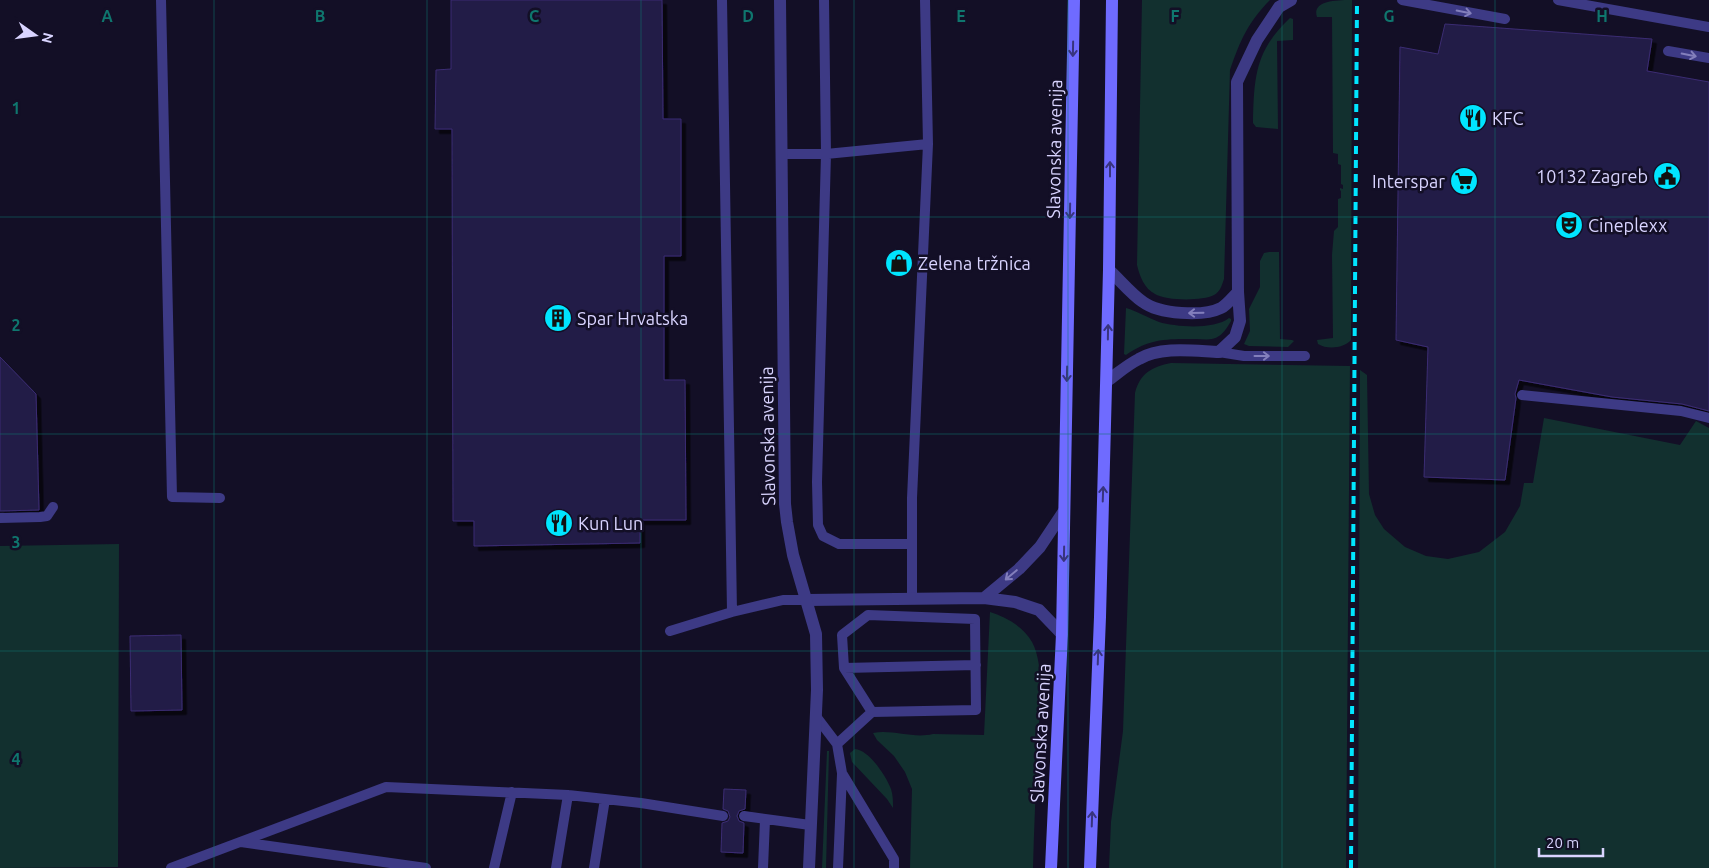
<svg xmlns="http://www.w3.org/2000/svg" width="1709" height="868" font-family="Ubuntu,sans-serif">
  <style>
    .green { fill: #12302f }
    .building { fill: #241b47; stroke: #3b2d73; filter: url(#shadow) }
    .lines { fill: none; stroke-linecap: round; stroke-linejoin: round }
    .service { stroke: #3d3a85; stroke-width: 10 }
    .minor { stroke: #3d3a85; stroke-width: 12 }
    .tertiary { stroke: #3d3a85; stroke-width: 12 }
    .secondary { stroke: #6f6bff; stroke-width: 12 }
    .rail { stroke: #00e5ff; stroke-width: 4; stroke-dasharray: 8 6; stroke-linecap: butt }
    .oneway { stroke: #837fbc }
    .oneway2 { stroke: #38347d }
    .grid { fill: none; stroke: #0f766e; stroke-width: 1; stroke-opacity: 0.55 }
    .labels { text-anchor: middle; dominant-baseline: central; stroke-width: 5; stroke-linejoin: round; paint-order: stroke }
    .poi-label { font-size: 18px; fill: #d9d4ff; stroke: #130f26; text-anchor: start }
    .street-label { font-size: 18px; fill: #d9d4ff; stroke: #130f26 }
    .grid-label { font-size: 16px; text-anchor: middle; font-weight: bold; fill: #0f766e; stroke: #130f26; stroke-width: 5; stroke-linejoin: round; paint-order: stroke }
  </style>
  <defs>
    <filter id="shadow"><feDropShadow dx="4.5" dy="4.5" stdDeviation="0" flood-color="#0009"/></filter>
  </defs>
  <rect width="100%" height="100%" fill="#130f26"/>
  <!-- green -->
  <path class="green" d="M1142 0H1270C1248 22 1240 41 1230 70L1224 279C1222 285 1220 292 1214 295 1203 301 1166 301 1155 294 1144 288 1140 277 1137 265Z
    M1352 0 1351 340C1344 348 1328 350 1318 344L1317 340 1333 338 1332 255 1334 231 1338 227V199L1341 198V191L1340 190V188L1343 189V185L1341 184V165L1338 164V154L1333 153 1332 17H1317C1311 0 1339 0 1352 0Z
    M1290 18 1293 19V40L1277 41 1278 129 1256 127 1253 123C1254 77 1255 51 1290 18Z
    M1269 252H1279L1280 339 1292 340 1294 341 1288 347 1249 346 1244 344 1250 331 1249 309 1260 287V261L1264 253Z
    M1126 308C1137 311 1148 318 1159 322 1176 327 1214 330 1229 318L1231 319V321C1228 326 1224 333 1219 336 1212 341 1204 339 1196 339 1168 339 1150 338 1126 355L1124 354Z
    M1171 363 1350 366 1346 868H1109L1111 822 1123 731 1135 393C1140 373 1152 367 1171 363Z
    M1360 370 1367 375 1369 494 1375 515 1384 529 1405 547 1426 556 1448 559 1479 552 1505 532 1520 506 1524 483H1533L1544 418 1680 445 1696 421 1709 428V868H1358Z
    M119 544 118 867 0 868V546Z
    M990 612C1006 617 1024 627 1032 642 1046 667 1039 721 1037 749 1036 789 1034 828 1033 868H910L912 789 905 772 894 756 877 740 873 733C892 729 913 739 933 734L984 735Z
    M855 749C869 750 886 776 891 789 893 795 893 802 893 808L887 799 852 762 850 753Z
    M827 751H829L826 868H822Z"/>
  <!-- building -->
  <path class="building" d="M451 0H662L663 119H681V256H664V380H685L686 520H640V543L474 546V521H453L452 129H435L436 70 451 69Z
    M1445 24 1652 39 1647 71 1709 82V411L1682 404 1612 397 1519 380 1515 394 1516 398 1505 480 1424 477 1428 347 1396 340 1400 47 1438 54Z
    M0 357 36 394 39 510 0 511Z
    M181 635 182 710 131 711 130 636Z
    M724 789 746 790 745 809 739 811 737 816 739 821 744 823 743 853 721 852 722 823 728 821 730 817 728 811 723 809Z"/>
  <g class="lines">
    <!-- service -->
    <path class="service" d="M161 0 172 497 220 498
      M722 0 732 612
      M824 0 826 154 817 482 818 525 823 536 839 544H912
      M1402 0 1505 19
      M1558 0 1709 27
      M1668 51 1709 58
      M782 154H826L928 144
      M1219 352 1244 356H1305
      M1522 395 1681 411 1709 418
      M0 518 40 517 47 516 53 507
      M912 599V498L928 144 925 0
      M670 631 732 612 783 600H807
      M844 668 976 665
      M815 715 837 744 842 773 894 859V868
      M837 744 872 712 976 710 975 619 868 615 842 635 844 668 872 712
      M744 816 810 825
      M241 842 426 868
      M171 868 386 787 568 795 605 799
      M494 868 512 792
      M556 868 568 795
      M594 868 605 799 641 803 723 816
      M763 868 765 820
      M838 868 842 774"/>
    <!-- minor -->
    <path class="minor" d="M1109 270C1120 280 1131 294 1143 302 1159 314 1203 317 1221 308 1227 305 1233 297 1238 292
      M1107 381C1117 374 1127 365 1139 359 1161 346 1194 351 1219 352L1235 337 1240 321 1238 292 1237 82 1257 40 1279 7 1291 0
      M984 598 1019 569 1040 547 1064 511
      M807 600 984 598 1015 602 1039 610 1062 634"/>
    <!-- tertiary -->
    <path class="tertiary" d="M780 0 785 504 787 522 793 555 816 634 817 690 809 868"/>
    <!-- secondary -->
    <path class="secondary" d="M1051 868 1062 634 1074 0
      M1090 868 1100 617 1109 270 1112 0"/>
    <!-- rail -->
    <path class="rail" d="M1351 868 1357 0"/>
  </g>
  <!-- one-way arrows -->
  <defs><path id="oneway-shaft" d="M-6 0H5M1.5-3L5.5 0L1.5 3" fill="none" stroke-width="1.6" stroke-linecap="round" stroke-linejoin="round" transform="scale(1.25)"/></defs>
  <g class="oneway">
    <use href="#oneway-shaft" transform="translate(1464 12) rotate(11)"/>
    <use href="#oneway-shaft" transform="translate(1689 55) rotate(11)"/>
    <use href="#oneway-shaft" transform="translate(1196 313) rotate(179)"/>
    <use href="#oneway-shaft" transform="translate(1262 356)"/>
    <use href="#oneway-shaft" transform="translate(1011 575) rotate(140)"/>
  </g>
  <g class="oneway2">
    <use href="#oneway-shaft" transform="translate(1073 49) rotate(91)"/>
    <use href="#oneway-shaft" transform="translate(1110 169) rotate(-90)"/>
    <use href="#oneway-shaft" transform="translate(1070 211) rotate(91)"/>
    <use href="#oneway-shaft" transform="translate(1108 332) rotate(-89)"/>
    <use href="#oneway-shaft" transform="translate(1067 374) rotate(91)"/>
    <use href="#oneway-shaft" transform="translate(1103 494) rotate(-88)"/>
    <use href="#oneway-shaft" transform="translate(1064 554) rotate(91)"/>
    <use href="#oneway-shaft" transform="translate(1098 657) rotate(-88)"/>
    <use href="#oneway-shaft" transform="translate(1092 819) rotate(-88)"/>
  </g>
  <!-- grid -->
  <path class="grid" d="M214 0V868M427 0V868M641 0V868M854 0V868M1068 0V868M1282 0V868M1495 0V868M0 217H1709M0 434H1709M0 651H1709"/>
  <!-- icons -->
  <defs>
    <g id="restaurant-disc" transform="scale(1.4375)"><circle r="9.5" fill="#00e5ff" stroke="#130f26"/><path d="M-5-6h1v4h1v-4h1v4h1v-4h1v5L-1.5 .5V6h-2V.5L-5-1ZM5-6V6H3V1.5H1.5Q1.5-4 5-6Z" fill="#111"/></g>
    <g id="civic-disc" transform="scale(1.4375)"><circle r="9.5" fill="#00e5ff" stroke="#130f26"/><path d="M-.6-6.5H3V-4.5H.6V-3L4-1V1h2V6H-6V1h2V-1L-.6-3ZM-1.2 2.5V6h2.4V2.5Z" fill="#111"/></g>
    <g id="supermarket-disc" transform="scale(1.4375)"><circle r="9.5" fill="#00e5ff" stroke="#130f26"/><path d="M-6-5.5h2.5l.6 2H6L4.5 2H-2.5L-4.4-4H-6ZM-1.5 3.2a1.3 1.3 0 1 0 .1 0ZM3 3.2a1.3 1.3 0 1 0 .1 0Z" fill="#111"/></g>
    <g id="theatre-disc" transform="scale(1.4375)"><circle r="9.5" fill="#00e5ff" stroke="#130f26"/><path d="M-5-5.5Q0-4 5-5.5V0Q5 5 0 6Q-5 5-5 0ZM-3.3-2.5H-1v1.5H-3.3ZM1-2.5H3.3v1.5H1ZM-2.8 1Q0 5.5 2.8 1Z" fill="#111"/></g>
    <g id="shop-disc" transform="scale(1.4375)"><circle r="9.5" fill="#00e5ff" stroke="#130f26"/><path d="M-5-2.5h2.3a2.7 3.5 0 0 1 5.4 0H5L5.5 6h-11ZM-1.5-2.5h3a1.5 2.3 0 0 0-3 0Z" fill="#111"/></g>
    <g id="building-disc" transform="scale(1.4375)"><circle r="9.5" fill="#00e5ff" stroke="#130f26"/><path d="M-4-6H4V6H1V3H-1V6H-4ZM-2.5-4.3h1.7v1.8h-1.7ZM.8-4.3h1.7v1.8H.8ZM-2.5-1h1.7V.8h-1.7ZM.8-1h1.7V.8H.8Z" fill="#111"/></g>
  </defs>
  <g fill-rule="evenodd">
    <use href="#restaurant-disc" x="1473" y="118"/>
    <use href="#civic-disc" x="1667" y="176"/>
    <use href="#supermarket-disc" x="1464" y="181"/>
    <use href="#theatre-disc" x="1569" y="225"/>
    <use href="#shop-disc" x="899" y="263"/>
    <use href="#building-disc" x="558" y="318"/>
    <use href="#restaurant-disc" x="559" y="523"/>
  </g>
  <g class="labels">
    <!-- poi labels -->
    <g class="poi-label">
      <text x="1492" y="118">KFC</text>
      <text x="1648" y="176" text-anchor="end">10132 Zagreb</text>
      <text x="1445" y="181" text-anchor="end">Interspar</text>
      <text x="1588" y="225">Cineplexx</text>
      <text x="918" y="263">Zelena tržnica</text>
      <text x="577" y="318">Spar Hrvatska</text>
      <text x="578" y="523">Kun Lun</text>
    </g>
    <!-- street labels -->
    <g class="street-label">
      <text transform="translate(1054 149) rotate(-89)">Slavonska avenija</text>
      <text transform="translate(767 436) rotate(-91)">Slavonska avenija</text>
      <text transform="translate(1040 733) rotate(-87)">Slavonska avenija</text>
    </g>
  </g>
  <g class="grid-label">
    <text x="107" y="22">A</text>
    <text x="320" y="22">B</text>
    <text x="534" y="22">C</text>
    <text x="748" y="22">D</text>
    <text x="961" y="22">E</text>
    <text x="1175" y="22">F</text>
    <text x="1389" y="22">G</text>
    <text x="1602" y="22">H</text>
    <text x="16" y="114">1</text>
    <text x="16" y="331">2</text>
    <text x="16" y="548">3</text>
    <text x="16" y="765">4</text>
  </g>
  <!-- north arrow -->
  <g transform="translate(35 35) rotate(104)" stroke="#130f26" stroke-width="4" paint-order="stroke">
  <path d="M0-4L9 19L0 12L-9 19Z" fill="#d9d4ff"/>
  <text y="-8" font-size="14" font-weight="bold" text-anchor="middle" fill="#d9d4ff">N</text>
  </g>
  <!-- scale -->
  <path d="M1539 848v8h64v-8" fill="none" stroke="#d9d4ff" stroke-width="2.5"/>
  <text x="1546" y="848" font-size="15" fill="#d9d4ff" stroke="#130f26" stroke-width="4" paint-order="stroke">20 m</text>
</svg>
